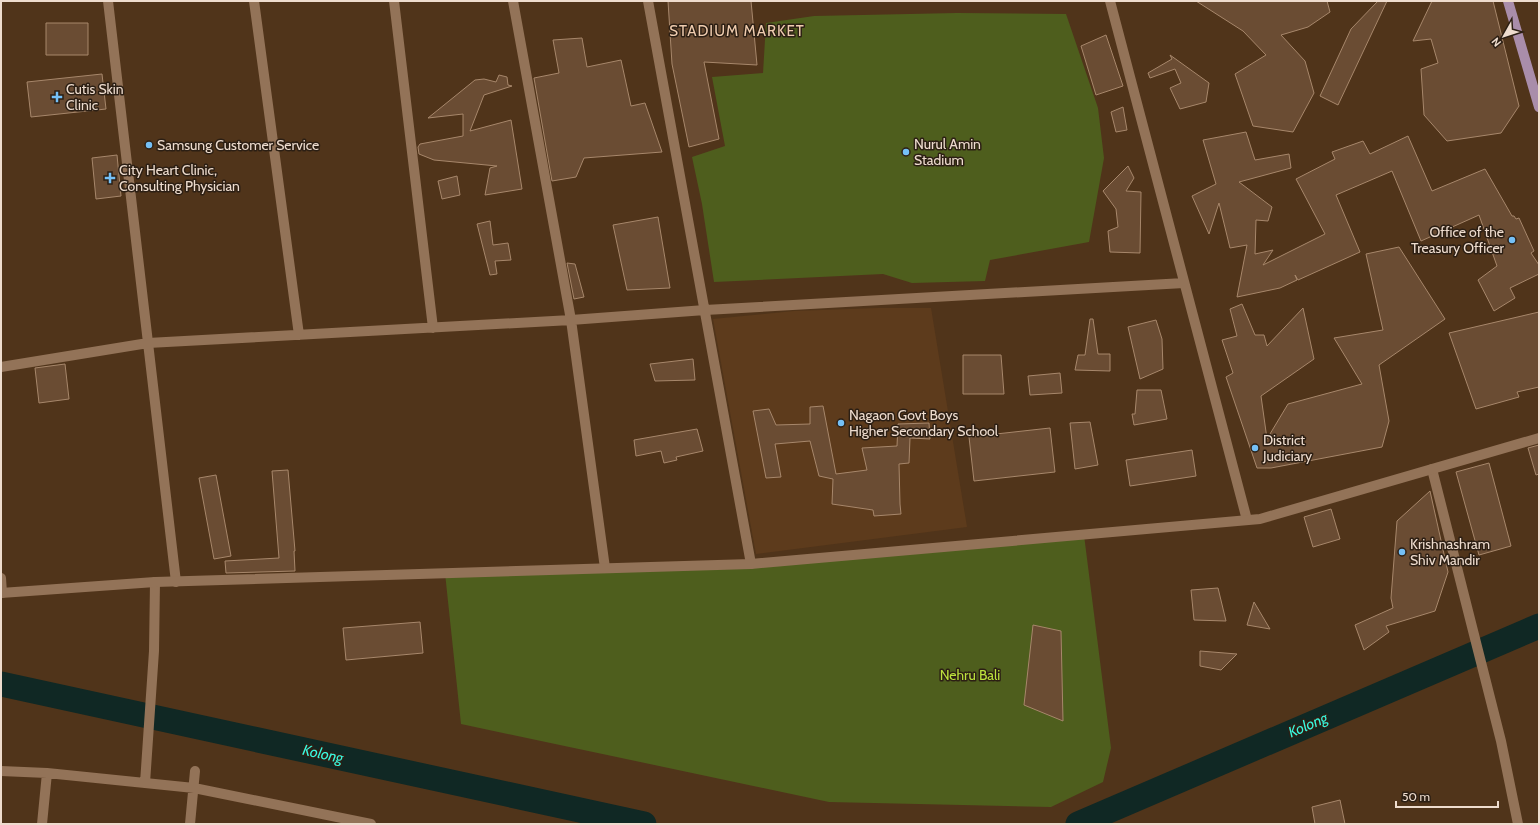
<svg xmlns="http://www.w3.org/2000/svg" width="1540" height="825" font-family="Cabin,sans-serif">
  <style>
    .built { fill: #5d3b1c }
    .green { fill: #4e5e1d }
    .lines { fill: none; stroke-linecap: round; stroke-linejoin: round }
    .river { stroke: #102824; stroke-width: 25 }
    .building { fill: #6a4c33; stroke: #a7876b }
    .minor { stroke: #937358; stroke-width: 10 }
    .tertiary { stroke: #937358; stroke-width: 10 }
    .primary { stroke: #a98daa; stroke-width: 10 }
    .poi-dot { fill: #75c0f6; stroke: #2c1f14; stroke-width: 1.5 }
    .labels { text-anchor: middle; dominant-baseline: central; stroke-width: 3; stroke-linejoin: round; paint-order: stroke }
    .poi-label { font-size: 14px; fill: #eedcce; stroke: #2c1f14; text-anchor: start }
    .park-label { font-size: 14px; fill: #bce13d; stroke: #2c1f14 }
    .neighbourhood-label { font-size: 15px; letter-spacing: 1px; fill: #efccaf; stroke: #2c1f14 }
    .water-label { font-size: 15px; font-style: italic; fill: #39f8df; stroke: #2c1f14 }
  </style>
  <rect width="100%" height="100%" fill="#50341a"/>
  <!-- built -->
  <path class="built" d="M878 308H931L967 527 756 554 713 319 794 311Z"/>
  <!-- green -->
  <path class="green" d="M957 13 1066 14 1098 108 1104 158 1089 242 990 260 985 281 912 283 883 274 714 282 702 204 692 157 725 146 712 77 763 73 766 23 814 16Z
    M1084 535 1111 748 1103 782 1051 807 829 802 461 724 445 573 751 564Z"/>
  <g class="lines">
    <!-- river -->
    <path class="river" d="M1 684 644 824
      M1078 824 1539 626"/>
  </g>
  <!-- building -->
  <path class="building" d="M668 1H751L757 65 704 62 719 139 689 147 672 64Z
    M1196 1H1327L1330 12 1308 27 1281 35 1305 61 1314 93 1293 132 1253 126 1235 74 1266 55 1243 31Z
    M1378 1H1387L1338 105 1320 96 1351 29Z
    M1432 1H1493L1519 106 1501 133 1447 141 1424 115 1421 69 1438 63 1431 39 1413 41Z
    M46 23H88V55H46Z
    M1106 35 1123 86 1096 95 1081 46Z
    M582 38 587 67 621 60 631 106 645 103 662 152 584 158 576 177 552 181 534 78 559 73 553 40Z
    M1170 55 1209 83 1206 102 1180 109 1170 88 1181 83 1175 69 1150 78 1148 73 1172 59Z
    M102 74 106 109 31 117 27 82Z
    M499 75 507 77 508 85 512 86 484 95 470 131 511 120 522 189 485 195 490 168 497 166 434 160 419 154 418 147 420 144 463 136V114L428 118 475 80 484 79 496 82Z
    M1123 107 1127 130 1116 132 1111 112Z
    M1246 132 1255 160 1289 154 1291 168 1239 182 1272 207 1268 221 1256 220 1255 254 1273 250 1263 265 1325 234 1296 179 1335 159 1332 152 1363 141 1370 154 1408 136 1432 191 1485 169 1512 216H1514L1516 219 1519 218 1534 251 1531 253 1539 265V274L1510 288 1515 298 1494 311 1478 280 1497 266 1479 215 1421 241 1392 171 1336 195 1360 252 1298 280 1295 275 1297 280 1280 288 1237 297 1247 245 1230 248 1219 203 1209 234 1192 196 1216 184 1203 140Z
    M117 155 121 196 96 199 92 158Z
    M1128 166 1134 178 1126 191 1141 192 1140 253 1110 252 1108 231 1118 227 1116 209 1103 191Z
    M457 176 460 195 442 199 438 181Z
    M658 217 670 288 627 290 613 225Z
    M490 221 493 245 508 243 511 260 495 261 497 274 490 275 477 224Z
    M1399 247 1445 319 1379 365 1389 421 1382 447 1271 468H1257L1226 377 1233 373 1222 340 1237 336 1230 309 1242 304 1255 335H1264L1267 346 1303 308 1314 359 1261 396 1267 439 1288 404 1362 384 1334 338 1383 330 1366 254Z
    M567 263 575 264 584 297 574 299Z
    M1539 312V387L1517 392 1519 397 1476 409 1449 333Z
    M1090 319H1093L1098 354H1110V371L1075 370 1078 355H1085Z
    M1156 320 1162 339 1163 369 1140 379 1128 327Z
    M963 355H1001L1004 394H963Z
    M693 359 695 380 655 381 650 364Z
    M65 364 69 399 39 403 35 368Z
    M1060 373 1062 393 1030 395 1028 376Z
    M1137 390H1161L1167 419 1134 425 1132 414H1135Z
    M823 406 836 474 867 470 862 448 897 446 898 424 929 423 930 439 910 438 909 463 899 464 900 504 901 514 874 516 873 510 832 504 833 479 819 476 810 441 775 444 781 477 766 478 753 411 769 409 776 425 810 424V407Z
    M1090 422 1098 465 1075 469 1070 423Z
    M1050 428 1055 472 974 481 969 437Z
    M697 429 703 451 676 457 677 460 664 463 661 451 636 456 634 440Z
    M1539 445V474L1536 475 1528 448Z
    M1192 450 1196 476 1130 486 1126 460Z
    M1489 463 1511 546 1479 555 1456 472Z
    M288 470 295 551H294L295 571 226 573 225 561 279 558 272 471Z
    M216 475 231 556 214 559 199 478Z
    M1430 491 1448 572 1435 611 1386 626 1389 632 1364 650 1355 625 1393 608 1391 598 1397 521Z
    M1331 509 1340 539 1313 547 1304 517Z
    M1218 588 1226 621 1194 620 1191 590Z
    M1254 602 1270 629 1247 625Z
    M420 622 423 653 346 660 343 628Z
    M1033 625 1061 631 1063 721 1024 705Z
    M1200 651 1237 654 1221 670 1200 666Z
    M1340 800 1345 824H1315L1312 807Z"/>
  <g class="lines">
    <!-- minor -->
    <path class="minor" d="M108 1 176 582
      M254 1 299 335
      M394 1 433 328
      M513 1 571 320 605 568
      M648 1 751 564
      M1110 1 1247 520
      M1 367 148 343 571 320 705 310 1184 283
      M1432 469 1501 741 1518 824
      M1 578 2 593
      M1 771 47 773 194 788 371 824
      M145 783 154 651 155 582
      M42 824 47 773
      M190 824 195 771"/>
    <!-- tertiary -->
    <path class="tertiary" d="M1 593 155 582 751 564 1260 519 1539 438"/>
    <!-- primary -->
    <path class="primary" d="M1508 1 1539 107"/>
  </g>
  <!-- markers -->
  <g class="poi-dot">
    <path d="M55 91h4v4h4v4h-4v4h-4v-4h-4v-4h4z"/>
    <circle cx="149" cy="145" r="4"/>
    <circle cx="906" cy="152" r="4"/>
    <path d="M108 172h4v4h4v4h-4v4h-4v-4h-4v-4h4z"/>
    <circle cx="1512" cy="240" r="4"/>
    <circle cx="841" cy="423" r="4"/>
    <circle cx="1255" cy="448" r="4"/>
    <circle cx="1402" cy="552" r="4"/>
  </g>
  <g class="labels">
    <!-- poi labels -->
    <g class="poi-label">
      <text x="66" y="89">Cutis Skin<tspan x="66" dy="16">Clinic</tspan></text>
      <text x="914" y="144">Nurul Amin<tspan x="914" dy="16">Stadium</tspan></text>
      <text x="157" y="145">Samsung Customer Service</text>
      <text x="119" y="170">City Heart Clinic,<tspan x="119" dy="16">Consulting Physician</tspan></text>
      <text x="1504" y="232" text-anchor="end">Office of the<tspan x="1504" dy="16">Treasury Officer</tspan></text>
      <text x="849" y="415">Nagaon Govt Boys<tspan x="849" dy="16">Higher Secondary School</tspan></text>
      <text x="1263" y="440">District<tspan x="1263" dy="16">Judiciary</tspan></text>
      <text x="1410" y="544">Krishnashram<tspan x="1410" dy="16">Shiv Mandir</tspan></text>
    </g>
    <!-- park labels -->
    <g class="park-label">
      <text x="970" y="675">Nehru Bali</text>
    </g>
    <!-- neighbourhood labels -->
    <g class="neighbourhood-label">
      <text x="737" y="31">STADIUM MARKET</text>
    </g>
    <!-- water labels -->
    <g class="water-label">
      <text transform="translate(1308 725) rotate(-23)">Kolong</text>
      <text transform="translate(323 754) rotate(12)">Kolong</text>
    </g>
  </g>
  <!-- border -->
  <rect width="1540" height="825" fill="none" stroke="#eedcce" stroke-width="4"/>
  <!-- north arrow -->
  <g transform="translate(1504 36) rotate(231)" stroke="#2c1f14" stroke-width="3" paint-order="stroke">
  <path d="M0-3L7 15L0 10L-7 15Z" fill="#eedcce"/>
  <text y="-6" font-size="11" font-weight="bold" text-anchor="middle" fill="#eedcce">N</text>
  </g>
  <!-- scale -->
  <path d="M1396 801v6h102v-6" fill="none" stroke="#eedcce" stroke-width="2"/>
  <text x="1402" y="801" font-size="12" fill="#eedcce" stroke="#2c1f14" stroke-width="3" paint-order="stroke">50 m</text>
</svg>
